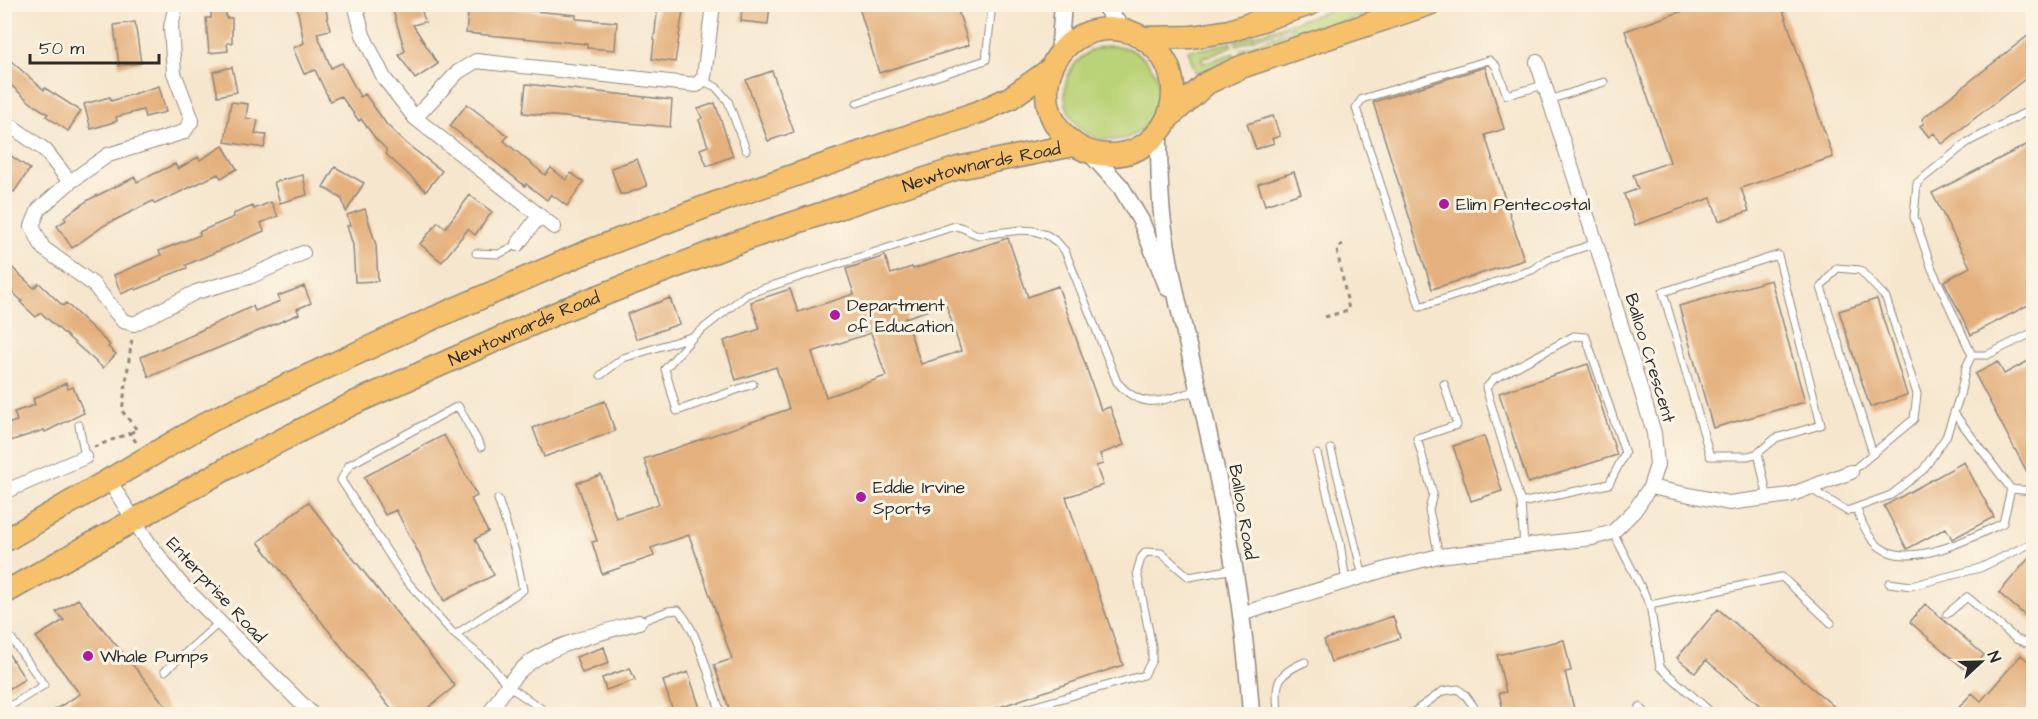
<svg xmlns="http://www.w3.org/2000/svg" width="2038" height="719" font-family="'Architects Daughter',sans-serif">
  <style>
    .green { fill: #bbd378; stroke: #737f52; stroke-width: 1.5 }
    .building { fill: #e4b07d; fill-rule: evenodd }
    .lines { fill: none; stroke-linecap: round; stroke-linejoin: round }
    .service-casing { stroke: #90887c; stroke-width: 9 }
    .minor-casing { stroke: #90887c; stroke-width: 16 }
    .tertiary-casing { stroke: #90887c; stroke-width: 19 }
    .trunk-casing { stroke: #90887c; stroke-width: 25 }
    .path { stroke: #90887c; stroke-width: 3; stroke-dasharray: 4.5 4.5; stroke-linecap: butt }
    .service { stroke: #fff; stroke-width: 7 }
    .minor { stroke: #fff; stroke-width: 14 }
    .tertiary { stroke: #fff; stroke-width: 16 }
    .trunk { stroke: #f6c16b; stroke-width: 22 }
    .poi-dot { fill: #b5179e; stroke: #fcf5e5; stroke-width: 2 }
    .labels { text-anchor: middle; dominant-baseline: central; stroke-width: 6; stroke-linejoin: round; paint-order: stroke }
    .street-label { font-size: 18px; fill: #2b2b2b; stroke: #fcf5e5 }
    .poi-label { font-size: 18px; fill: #2b2b2b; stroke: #fcf5e5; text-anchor: start }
  </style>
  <rect width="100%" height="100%" fill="#fcf5e5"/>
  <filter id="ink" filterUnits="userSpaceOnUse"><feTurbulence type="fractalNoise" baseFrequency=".0167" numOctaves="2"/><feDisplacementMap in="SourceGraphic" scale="12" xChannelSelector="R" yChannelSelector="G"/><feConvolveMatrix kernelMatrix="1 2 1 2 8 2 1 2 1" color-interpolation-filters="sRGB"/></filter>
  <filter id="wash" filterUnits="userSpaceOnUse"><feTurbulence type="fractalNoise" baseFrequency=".008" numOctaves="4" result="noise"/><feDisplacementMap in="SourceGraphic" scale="24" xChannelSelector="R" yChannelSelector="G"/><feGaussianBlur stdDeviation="1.35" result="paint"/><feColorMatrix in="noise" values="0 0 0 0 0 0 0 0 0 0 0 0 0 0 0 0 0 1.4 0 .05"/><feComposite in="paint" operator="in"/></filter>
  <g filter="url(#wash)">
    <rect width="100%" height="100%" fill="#f6e6cd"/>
    <!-- green -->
    <path class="green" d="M1347 5H1394L1241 56 1240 50 1291 30 1293 27H1288L1237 45 1235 41Z
      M1231 42 1232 46 1202 58V62L1205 63 1234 53 1236 58 1196 74 1188 50 1204 49Z
      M1065 93a47 47 0 1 1 94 0a47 47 0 1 1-94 0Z"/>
    <g id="blocks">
      <!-- building -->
      <path class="building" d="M211 4H226V18H232V43H227L228 51 209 53 206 18H211Z
        M311 4H325L330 30 317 33 331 68 342 63 360 97 365 94 387 125 408 145 442 171 426 191 386 154V149L376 139 361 119 359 121 341 96 330 101 315 70 304 74 293 48 304 43 297 7Z
        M391 4H420L425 22 413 25 438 64 415 79 399 55 405 51Z
        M658 4H684L675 62 652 59Z
        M742 4H770L768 24 741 21Z
        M858 4H956L969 45 879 73Z
        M1703 4H1781L1833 157 1741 188 1749 211 1719 221 1711 198 1635 225 1624 194 1638 189 1633 175 1670 162 1625 31Z
        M469 5 576 15V19L617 22 615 50 587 48V44L466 33Z
        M135 22 141 63 119 66 114 25Z
        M2034 31V72L1942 144 1934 133 1929 137 1920 126 1924 123 1922 119Z
        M4 55 44 90 45 88 81 111 68 131 46 116 48 114 31 103 4 79Z
        M232 67 237 92 218 96 213 72Z
        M1485 67 1504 129 1485 135 1524 260 1432 289 1373 102Z
        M772 71 794 132 768 141 746 80Z
        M526 84 672 100 670 127 523 113Z
        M159 86 166 112 145 117 143 110 116 117 117 121 91 129 84 104 110 97 111 101Z
        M231 102 248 104 246 118 258 120 255 134 267 135 264 148 225 142Z
        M715 103 733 156 707 166 700 149 708 146 699 120 702 118 698 109Z
        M467 104 508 136 504 141 545 175 551 168 566 180 571 173 584 182 567 206 551 194 547 200 526 184 525 186 450 126Z
        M1273 116 1280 136 1272 139 1274 143 1256 149 1247 124Z
        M2034 141V302L1971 335 1944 281 1970 267 1932 193Z
        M223 146 237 169 221 178 218 174 155 204 153 201 105 225 72 248 57 226 66 220 64 217 90 199 135 177 137 182 175 164 178 169 198 157 200 160Z
        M4 151 30 169 14 192 4 185Z
        M637 159 647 186 626 194H620L611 168Z
        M335 167 364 183 346 212 342 199 323 187Z
        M1294 172 1301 193 1265 205 1258 184Z
        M303 175 307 195 280 203 274 182Z
        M470 195 492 212 475 235 468 229 442 262 420 244 438 222 445 228Z
        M271 202 278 216 261 223 264 231 186 265 187 268 161 278 162 279 136 290 135 288 121 294 114 275 161 255 159 251 200 235 199 232 234 217 233 214 253 206 254 209Z
        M365 209 376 245 378 281 355 282 353 245 347 226 350 225 347 215Z
        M1008 238 1028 297 1058 286 1101 410 1110 407 1124 445 1100 454 1103 464 1096 466 1103 485 1066 497 1123 665 979 714H731L714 665 732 659 689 535 651 548 654 556 602 574 592 542 597 541 577 483 601 475 616 518 659 504 644 459 789 409 776 367 736 380 724 341 760 329 751 302 790 289 798 312 854 294 846 269 885 256 891 274 912 267 913 269ZM946 304 961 351 921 364 905 318ZM871 333 886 376 826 397 812 352Z
        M4 260 34 288 39 283 63 306 66 303 110 345 108 347 116 354 103 368 41 313 36 317 20 302 22 301 4 284Z
        M1771 280 1805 402 1713 428 1679 306Z
        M304 286 311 303 297 309 299 314 149 377 141 357 195 334V333L253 306 255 311 280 301 278 296Z
        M670 298 679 324 636 339 627 314Z
        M1877 299 1907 395 1870 407 1839 311Z
        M2034 358V485L1975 374 1998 362 2004 374Z
        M1588 364 1617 455 1528 483 1499 393Z
        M66 383 68 389 73 387 84 413 45 432 44 430 4 443V425L17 421 14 412 35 405 33 399Z
        M605 401 615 431 544 457 533 428Z
        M444 435 477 496 471 499 488 532 475 539 494 575 444 601 396 510 385 515 364 477Z
        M1484 436 1502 491 1471 501 1453 446Z
        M1964 462 1994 517 1952 539 1946 528 1907 549 1884 506Z
        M308 502 455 686 420 714H395L258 542Z
        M2034 552V623L1999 593Z
        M78 599 141 675 172 714H48L80 694 36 637 64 620 56 612Z
        M1925 604 1984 655 1969 673 1910 622Z
        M1718 609 1843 714H1770L1706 660 1695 673 1677 658Z
        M1393 616 1400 638 1331 662 1324 640Z
        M1564 640 1571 671 1565 672 1574 709 1550 714H1504L1499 693 1506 692 1497 655Z
        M4 647 25 679 4 692Z
        M604 647 609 663 582 673 576 657Z
        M2021 655 2034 666V714H1953L1972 693 1981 701Z
        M630 668 635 680 606 690 602 678Z
        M688 672 702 714H674L663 681Z"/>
    </g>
  </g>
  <g filter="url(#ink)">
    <use href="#blocks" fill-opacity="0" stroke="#90887c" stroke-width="1.5"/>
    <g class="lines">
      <!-- service casing -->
      <g class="service-casing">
        <path id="service" d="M703 81 716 87 728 101 746 150
          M1544 85 1507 95 1496 66 1489 60 1362 99 1356 108 1420 307 1532 270 1548 259 1596 243
          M1549 100 1604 82
          M857 103 986 60 992 4
          M2034 108 1968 142 1917 183 1914 217 1932 269 1972 355H1987L2034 332
          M476 253 499 254 518 244
          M1778 255 1821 425 1776 438 1758 453 1748 456H1710L1663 292Z
          M694 336 665 369 677 411 753 384
          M601 375 623 358 694 336 747 294 955 226C965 227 971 234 980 235L1021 230 1034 231 1047 235 1057 242 1065 251 1117 382C1144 413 1162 399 1197 391
          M1954 413 2011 489 2034 491
          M79 425 85 457
          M481 447 458 406 349 465 341 480 405 579 452 632 490 664 507 685 549 714
          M1331 449 1363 576
          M1758 453 1768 499
          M1317 454 1340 543 1346 582
          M1851 472 1914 419 1917 394 1886 298 1860 270 1837 268 1821 287 1873 454
          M1809 488 1847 511 1891 495 1923 470 1946 437 1960 395 1966 367 1972 355
          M1521 503 1609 484 1625 453 1586 337 1574 336 1494 379 1486 388 1521 503 1524 546
          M1857 509C1862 525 1872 546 1889 552 1921 564 1973 537 2003 523L2011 489
          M1613 532 1650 605
          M1439 556 1429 510 1433 494 1417 438 1457 425 1444 384
          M1889 583 1911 586 1980 568 2034 542
          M1947 614 1967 597 2016 639 2034 646
          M639 622 668 611 678 610C698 629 712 687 721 714
          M4 628 44 685 4 710
          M455 635 523 590 515 551 498 499
          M165 671 220 622
          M1639 707 1647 714
          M1011 713 1144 675 1152 660V647L1137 572 1141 558 1146 552 1161 553 1189 577 1234 569
          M1278 714C1276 684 1274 675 1305 662
          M1411 714 1443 691 1458 689 1466 696 1479 714
          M1713 714 1660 667 1650 605 1782 577 1831 623"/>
      </g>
      <!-- minor casing -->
      <g class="minor-casing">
        <path id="minor" d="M176 4 171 27 174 73 192 120 184 132 108 155 70 182 39 209 32 226 43 248 93 284 123 321 134 324 196 292 249 277 303 253
          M355 4 363 35 384 78 415 118 554 227
          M415 118 458 72 476 61 697 85 704 77 713 4
          M4 121 45 150 70 182
          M518 244 539 216
          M108 479 148 542 180 583 312 714
          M1650 487 1729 503 1790 495 1851 472
          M4 492 85 457
          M1241 614 1390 568 1439 556 1592 538 1613 532 1635 510 1650 487 1657 465 1654 433 1596 243 1537 62
          M489 714C499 699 508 681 522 669 547 645 605 632 639 622"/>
      </g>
      <!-- tertiary casing -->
      <g class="tertiary-casing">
        <path id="tertiary" d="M1103 4 1124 31
          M1059 55 1063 4
          M1159 132C1159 162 1159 193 1163 223 1173 292 1192 359 1207 427 1228 522 1245 618 1251 714
          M1088 151 1121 187 1141 221 1168 288"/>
      </g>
      <!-- trunk casing -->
      <g class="trunk-casing">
        <g id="trunk">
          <circle cx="1110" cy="92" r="63"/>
          <path d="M1142 38 1192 37 1229 31 1310 4"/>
          <path d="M1168 118 1207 83 1241 67 1429 4"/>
          <path d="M4 541 212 420 427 321 584 253 734 196 979 112 1010 98 1051 69"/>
          <path id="s1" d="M4 593 233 465 354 403 566 309 749 238 958 168 1074 145"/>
        </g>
      </g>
      <!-- path -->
      <path class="path" d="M1325 317 1349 310 1337 250 1344 242
        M130 433 137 430 122 411 132 338
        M94 447 130 433 136 442"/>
      <!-- service -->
      <use href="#service" class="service"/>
      <!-- minor -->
      <use href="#minor" class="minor"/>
      <!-- tertiary -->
      <use href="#tertiary" class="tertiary"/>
      <!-- trunk -->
      <use href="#trunk" class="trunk"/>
    </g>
  </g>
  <!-- markers -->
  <g class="poi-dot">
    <circle cx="1444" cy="204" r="6"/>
    <circle cx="835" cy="315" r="6"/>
    <circle cx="861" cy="497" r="6"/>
    <circle cx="88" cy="656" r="6"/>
  </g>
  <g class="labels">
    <!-- street labels -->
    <g class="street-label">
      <text stroke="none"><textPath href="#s1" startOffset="1070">Newtownards Road</textPath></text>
      <text stroke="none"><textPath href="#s1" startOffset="584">Newtownards Road</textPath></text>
      <text transform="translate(1650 358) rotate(73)">Balloo Crescent</text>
      <text transform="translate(1243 512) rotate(80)">Balloo Road</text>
      <text transform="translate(216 590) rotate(47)">Enterprise Road</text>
    </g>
    <!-- poi labels -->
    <g class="poi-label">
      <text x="1456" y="204">Elim Pentecostal</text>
      <text x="847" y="305">Department<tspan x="847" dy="21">of Education</tspan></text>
      <text x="873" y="487">Eddie Irvine<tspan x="873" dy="21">Sports</tspan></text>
      <text x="100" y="656">Whale Pumps</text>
    </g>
  </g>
  <!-- margin -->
  <rect width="2038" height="719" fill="none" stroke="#fcf5e5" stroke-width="24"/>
  <!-- north arrow -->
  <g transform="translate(1981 662) rotate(68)" stroke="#fcf5e5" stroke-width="4.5" paint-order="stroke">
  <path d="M0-4.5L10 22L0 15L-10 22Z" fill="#2b2b2b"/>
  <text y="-9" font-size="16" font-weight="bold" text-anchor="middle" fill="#2b2b2b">N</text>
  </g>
  <!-- scale -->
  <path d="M30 54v9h129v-9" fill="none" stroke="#2b2b2b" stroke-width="3"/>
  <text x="39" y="54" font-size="18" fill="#2b2b2b" stroke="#fcf5e5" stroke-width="4.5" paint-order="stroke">50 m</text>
</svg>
